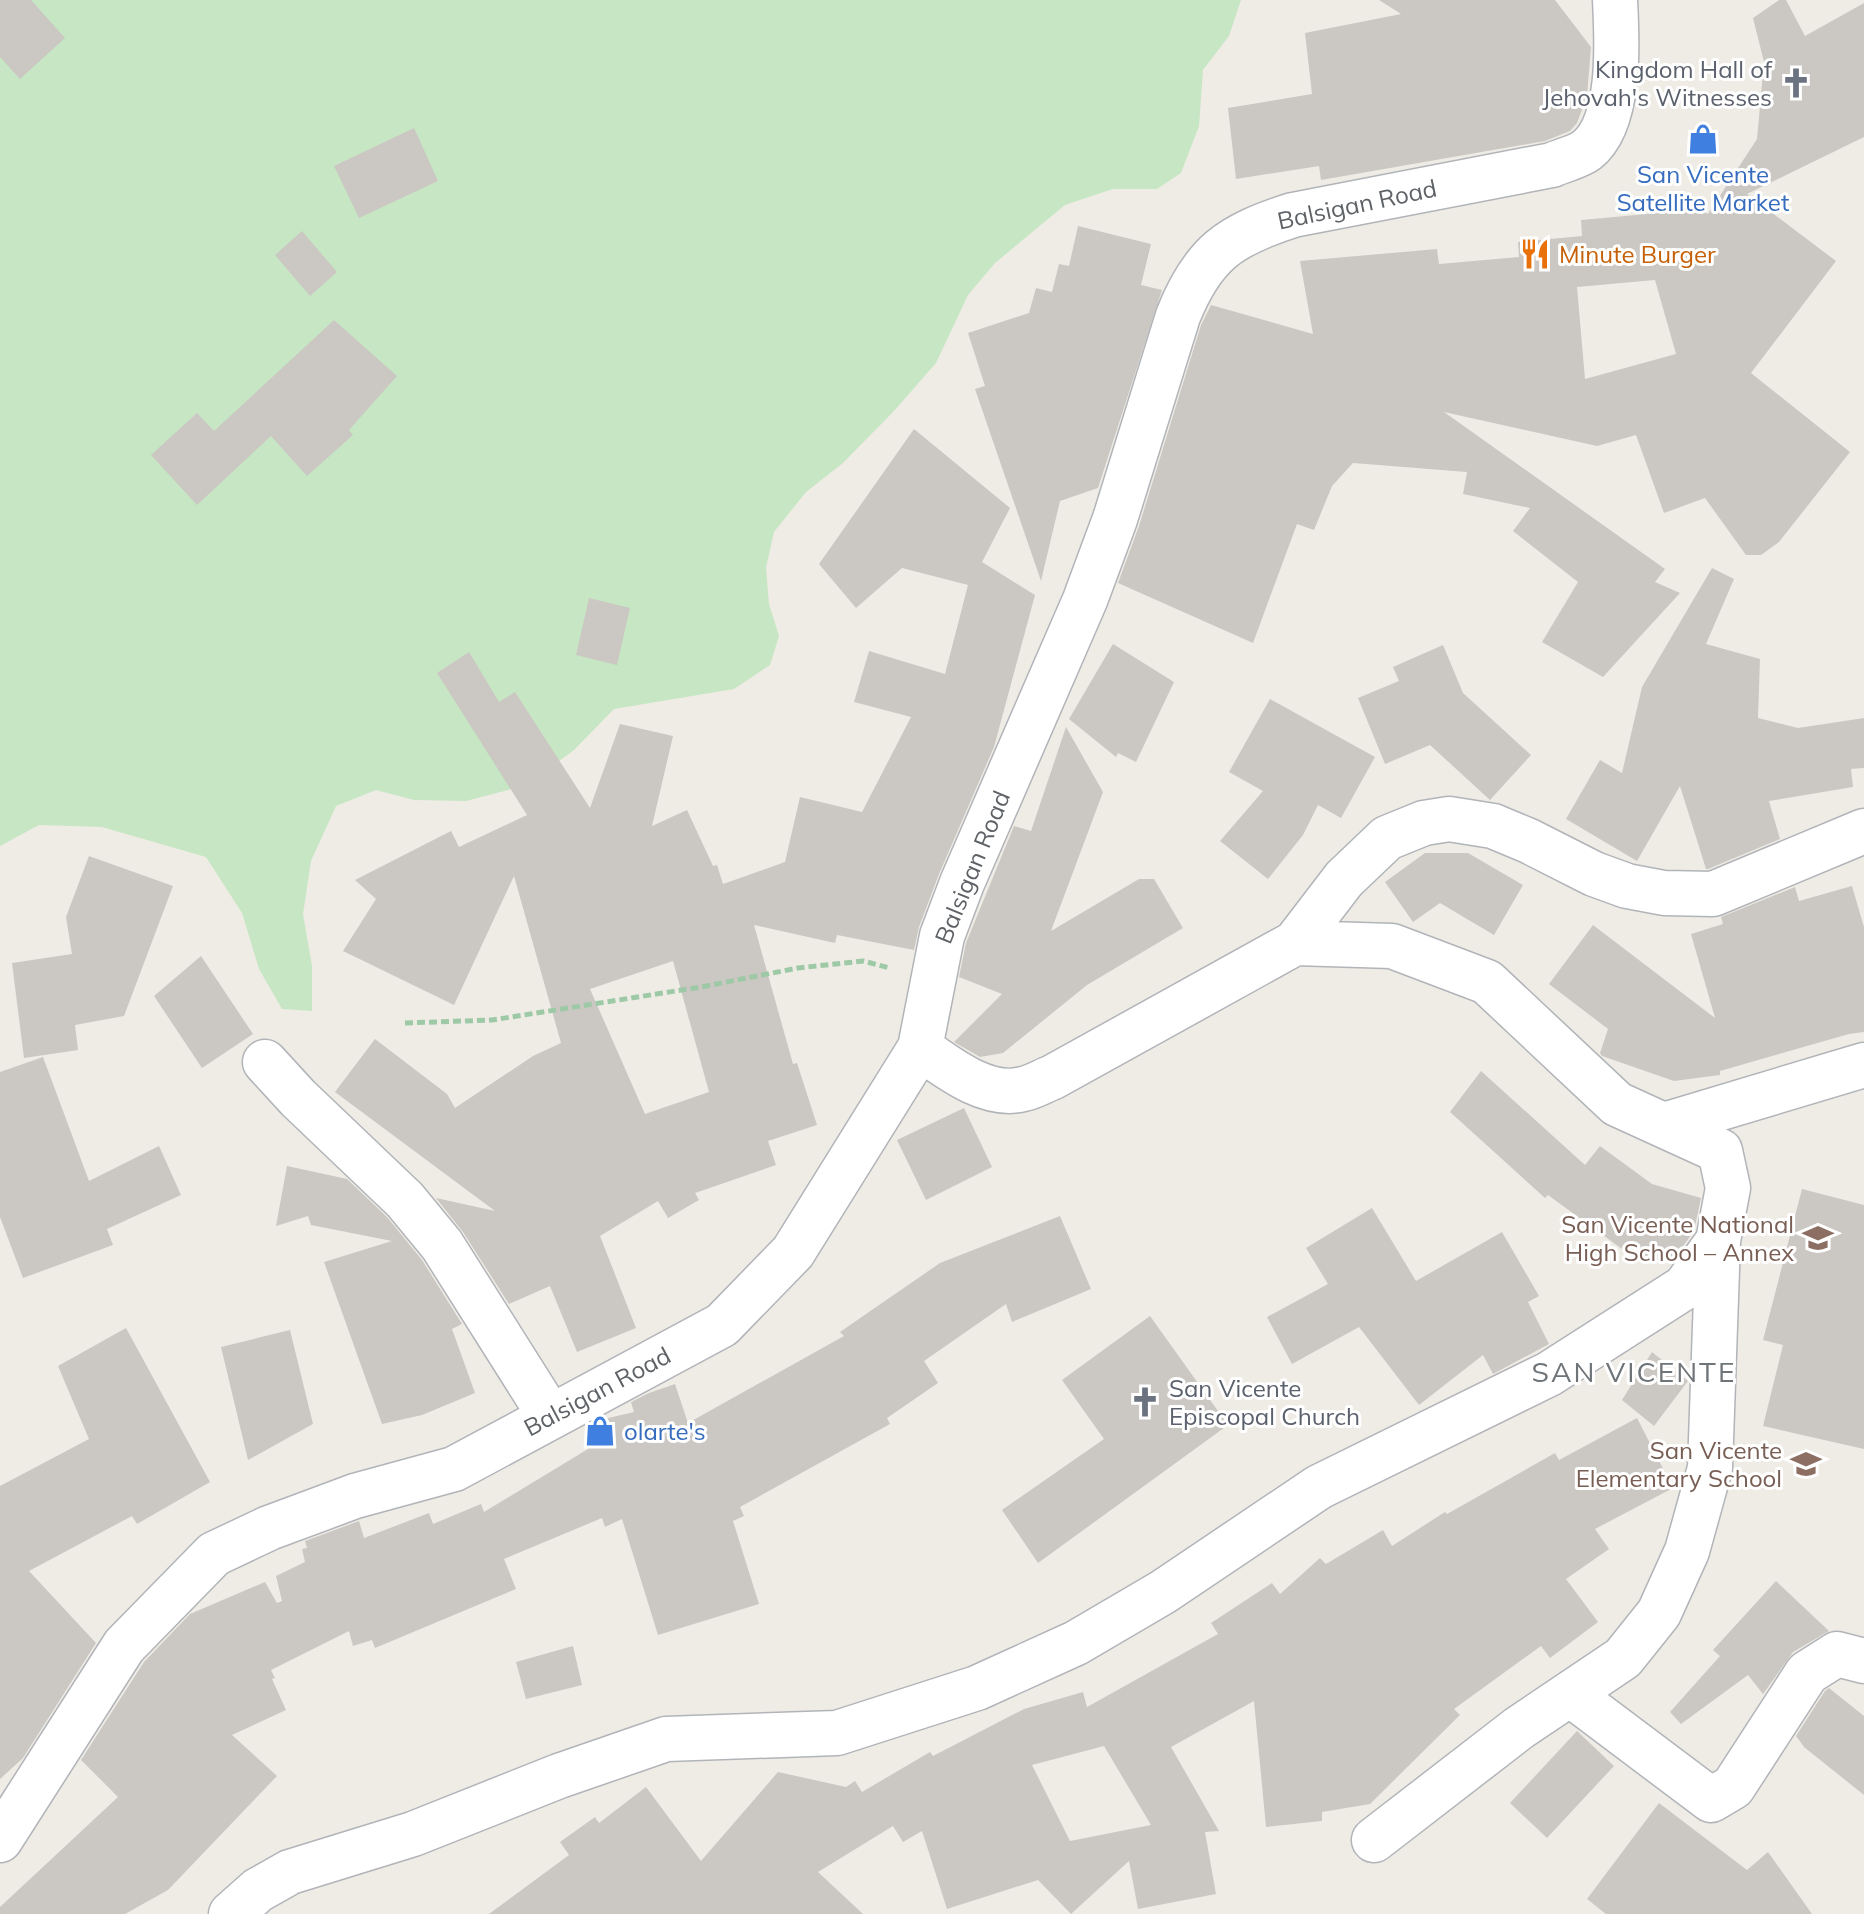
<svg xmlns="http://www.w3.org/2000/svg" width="1864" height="1914" font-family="Mulish,sans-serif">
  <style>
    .green { fill: #c7e6c3 }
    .building { fill: #cbc7c3; fill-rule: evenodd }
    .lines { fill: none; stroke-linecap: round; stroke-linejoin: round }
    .minor-casing { stroke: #b1b4b8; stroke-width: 47 }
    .path { stroke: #9ec9a6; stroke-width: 5; stroke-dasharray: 8 4; stroke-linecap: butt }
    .minor { stroke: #fff; stroke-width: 44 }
    .labels { text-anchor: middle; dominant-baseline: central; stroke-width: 6; stroke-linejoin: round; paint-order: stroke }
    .worship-label { font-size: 24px; fill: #5b616d; stroke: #fff; text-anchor: end }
    .shop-label { font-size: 24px; fill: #366cbe; stroke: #fff }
    .street-label { font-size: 24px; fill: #5e6266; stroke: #fff }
    .food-label { font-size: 24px; fill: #c56008; stroke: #fff; text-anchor: start }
    .education-label { font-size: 24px; fill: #785e54; stroke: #fff; text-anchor: end }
    .quarter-label { font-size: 28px; letter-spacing: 2px; fill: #6f7478; stroke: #fff }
  </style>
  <rect width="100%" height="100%" fill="#efece6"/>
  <!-- green -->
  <path class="green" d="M0 0H1241L1229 36 1203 70 1199 126 1181 173 1157 189H1113L1065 205 995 263 968 295 936 363 894 411 843 463 806 492 774 532 766 568 769 604 779 636 770 665 734 689 614 709 574 750 527 785 466 801 414 800 376 790 336 806 311 861 303 914 312 966V1011L282 1009 259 969 242 913 206 857 102 827 39 825 0 846Z"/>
  <!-- building -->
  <path class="building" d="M0 0H31L65 38 20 79 0 57Z
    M1379 0H1555L1591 47 1587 96 1577 123 1570 131 1545 141 1321 180 1319 166 1236 179 1228 108 1312 94 1305 33 1401 14Z
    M1779 0H1786L1805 36 1864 3V137L1747 194 1836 261 1751 373 1850 452 1779 542 1761 555H1746L1705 498 1664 513 1636 435 1597 446 1444 412 1665 569 1655 582 1680 593 1603 677 1542 642 1578 582 1513 531 1530 508 1463 494 1467 472 1353 463 1332 486 1314 530 1297 524 1253 643 1118 583 1139 526 1201 325 1211 305 1313 334 1300 261 1437 249 1439 264 1519 257 1518 242 1582 236 1581 220 1658 213 1669 193 1708 214 1757 139 1764 62 1753 18ZM1655 280 1676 354 1585 379 1577 287Z
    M414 128 438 181 359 218 334 166Z
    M1078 226 1151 244 1141 285 1162 290 1098 488 1060 501 1041 581 975 389 985 386 968 333 1029 313 1036 288 1052 292 1059 264 1069 266Z
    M302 231 337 272 310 296 275 255Z
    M334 320 397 376 349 430 353 435 307 476 271 436 197 505 151 455 197 413 214 431Z
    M914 429 1010 508 982 562 1035 595 994 747 939 874 919 927 914 950 837 935 835 943 754 925 793 1064 797 1063 817 1125 768 1141 776 1165 695 1193 699 1200 668 1218 658 1201 600 1236 636 1328 577 1352 550 1286 509 1304 463 1232 436 1198 495 1211 335 1092 375 1039 447 1094 455 1108 533 1056 561 1043 514 876 454 1005 343 951 376 899 355 880 451 831 459 847 527 815 437 673 469 652 499 702 515 692 590 808 620 724 673 736 652 826 687 810 713 866 717 865 723 884 785 862 800 797 862 812 911 717 854 702 869 651 945 674 968 585 902 568 856 608 819 564ZM673 961 709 1092 645 1114 590 989Z
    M1712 568 1734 579 1706 644 1760 659 1758 718 1798 728 1864 718V768L1851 769 1853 787 1769 801 1780 839 1708 869H1706L1680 786 1637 861 1566 819 1600 760 1622 773 1642 687Z
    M589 598 630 608 617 665 576 655Z
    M1113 644 1174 682 1136 762 1118 753 1116 757 1069 719Z
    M1443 645 1463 693 1531 755 1490 800 1430 745 1385 764 1358 698 1399 681 1393 667Z
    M1270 699 1375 757 1341 818 1318 805 1303 835 1268 879 1220 841 1263 791 1229 772Z
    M1066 727 1103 792 1051 931 1139 879H1154L1183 928 1087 985 1003 1053 980 1057 954 1042 1002 994 959 977 966 943 1014 826 1031 831Z
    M1425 853H1468L1523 885 1494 935 1440 903 1413 922 1385 882Z
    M89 856 173 886 124 1016 75 1025 78 1050 24 1058 12 963 72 954 66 917Z
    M1852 886 1864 927V1032L1849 1034 1720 1071V1075L1674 1081 1602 1056 1600 1053 1608 1029 1549 984 1593 925 1715 1018 1691 934 1723 924 1721 917 1795 887 1799 901Z
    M201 956 253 1034 202 1068 154 996Z
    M43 1057 89 1181 159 1146 181 1195 107 1229 113 1245 23 1278 0 1217V1072Z
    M1481 1071 1585 1165 1600 1146 1652 1184 1701 1198 1694 1231 1671 1263 1622 1249 1548 1195 1545 1198 1450 1112Z
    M964 1108 992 1167 926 1200 897 1140Z
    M287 1166 347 1179 387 1217 422 1260 462 1324 452 1329 475 1393 422 1415 382 1424 324 1262 392 1241 311 1225 308 1216 276 1226Z
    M1802 1189 1864 1205V1449L1763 1426 1783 1345 1763 1340Z
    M1372 1208 1416 1281 1502 1232 1539 1296 1528 1302 1549 1344 1493 1374 1483 1355 1419 1405 1359 1327 1292 1364 1267 1317 1328 1284 1306 1248Z
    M1060 1216 1091 1289 1012 1322 1006 1304 924 1361 938 1383 887 1418 890 1424 740 1507 744 1516 733 1521 759 1604 658 1635 622 1519 605 1527 602 1518 504 1559 516 1589 375 1648 372 1640 353 1646 349 1631 271 1670 275 1678 272 1679 286 1710 232 1735 277 1776 168 1890 125 1914H0V1907L118 1797 81 1760 144 1662 190 1614 265 1582 277 1603 282 1601 276 1576 305 1562 302 1549 307 1548 305 1541 359 1521 364 1538 429 1513 433 1524 481 1504 484 1512 588 1449 585 1434 602 1428 600 1420 634 1412 631 1402 649 1393 675 1384 688 1423 844 1336 840 1332 940 1263Z
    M1150 1316 1228 1425 1038 1563 1002 1510 1104 1439 1062 1380Z
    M126 1328 210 1482 137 1524 132 1516 29 1571 96 1643 23 1758 0 1779V1486L89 1439 58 1366Z
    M290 1330 313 1424 248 1460 221 1347Z
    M1652 1352 1688 1381 1654 1426 1622 1400Z
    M1637 1418 1673 1488 1595 1529 1609 1549 1566 1579 1598 1622 1550 1658 1541 1646 1454 1709 1460 1715 1370 1804 1322 1812V1821L1266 1827 1254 1701 1171 1747 1219 1831 1205 1832 1216 1894 1138 1909 1129 1861 1071 1914 1038 1880 947 1909 922 1831 903 1842 893 1826 818 1872 863 1914H489L569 1855 560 1842 595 1817 599 1823 646 1787 701 1861 778 1772 846 1787 855 1781 862 1792 930 1752 933 1756 1024 1709 1083 1692 1087 1707 1218 1634 1211 1623 1272 1583 1280 1594 1320 1558 1326 1564 1383 1530 1392 1546 1445 1512 1447 1514 1555 1453 1559 1460ZM1104 1746 1151 1825 1070 1841 1032 1765Z
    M1776 1581 1829 1631 1793 1652 1763 1694 1748 1675 1681 1724 1670 1712 1720 1656 1713 1650Z
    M573 1646 582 1685 526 1699 516 1662Z
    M1829 1688 1864 1716V1795L1804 1747 1796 1736 1825 1691Z
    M1577 1731 1614 1766 1547 1838 1510 1803Z
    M1659 1803 1747 1870 1768 1852 1812 1914H1606L1587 1899Z"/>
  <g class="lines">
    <!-- minor casing -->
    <g class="minor-casing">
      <path id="minor" d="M920 1048C947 1067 987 1099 1023 1089 1033 1087 1043 1081 1053 1077L1295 943 1344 879 1387 838 1424 823 1449 819 1493 826 1529 841 1594 874 1627 886 1664 893 1713 894 1864 831
        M265 1062 298 1098 405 1200 442 1245 550 1416
        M1664 1125 1864 1065
        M1570 1694 1711 1800 1733 1787 1807 1673 1837 1654 1864 1661
        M0 1840 124 1646 214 1554 269 1528 355 1496 454 1469 722 1325 793 1252 920 1048 942 936 962 883 1085 600 1115 519 1178 316C1203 253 1230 235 1293 215L1552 165C1563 160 1578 157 1587 150 1622 122 1617 40 1615 0
        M1374 1840 1519 1728 1623 1658 1659 1613 1687 1551 1710 1468 1718 1241
        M231 1914 258 1890 290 1872 413 1834 559 1776 666 1739 837 1733 977 1688 1076 1643 1163 1592 1319 1487 1549 1374 1685 1287 1718 1241 1728 1188 1720 1151 1617 1104 1487 982 1392 946 1295 943"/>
    </g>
    <!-- path -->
    <path class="path" d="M405 1023 492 1020 701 987 798 968 863 961 890 968"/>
    <!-- minor -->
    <use href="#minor" class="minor"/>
  </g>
  <!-- icons -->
  <defs>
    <g id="church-bare" transform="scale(2.4)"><path d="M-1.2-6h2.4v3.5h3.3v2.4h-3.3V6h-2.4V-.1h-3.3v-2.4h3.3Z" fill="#6b7280" stroke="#fff" stroke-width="2.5" paint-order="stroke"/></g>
    <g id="shop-bare" transform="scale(2.4)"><path d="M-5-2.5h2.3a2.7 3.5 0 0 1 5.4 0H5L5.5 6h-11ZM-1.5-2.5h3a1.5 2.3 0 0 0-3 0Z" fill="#3f7fe0" stroke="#fff" stroke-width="2.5" paint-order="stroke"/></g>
    <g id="restaurant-bare" transform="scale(2.4)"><path d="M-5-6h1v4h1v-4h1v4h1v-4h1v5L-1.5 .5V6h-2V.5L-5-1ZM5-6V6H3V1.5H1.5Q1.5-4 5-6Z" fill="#e8710a" stroke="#fff" stroke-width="2.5" paint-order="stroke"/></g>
    <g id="school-bare" transform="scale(2.4)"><path d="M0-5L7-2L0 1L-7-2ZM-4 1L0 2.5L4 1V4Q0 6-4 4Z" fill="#8d6e63" stroke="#fff" stroke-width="2.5" paint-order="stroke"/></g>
  </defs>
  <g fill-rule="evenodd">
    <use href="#church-bare" x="1796" y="83"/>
    <use href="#shop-bare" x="1703" y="139"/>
    <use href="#restaurant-bare" x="1535" y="254"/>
    <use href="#school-bare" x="1818" y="1238"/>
    <use href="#church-bare" x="1145" y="1402"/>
    <use href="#shop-bare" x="600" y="1431"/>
    <use href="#school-bare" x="1806" y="1464"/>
  </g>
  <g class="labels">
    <!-- worship labels -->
    <g class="worship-label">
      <text x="1772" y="69">Kingdom Hall of<tspan x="1772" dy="28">Jehovah's Witnesses</tspan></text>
      <text x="1169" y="1388" text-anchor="start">San Vicente<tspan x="1169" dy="28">Episcopal Church</tspan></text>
    </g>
    <!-- shop labels -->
    <g class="shop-label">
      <text x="1703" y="174">San Vicente<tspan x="1703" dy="28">Satellite Market</tspan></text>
      <text x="624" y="1431" text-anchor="start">olarte's</text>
    </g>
    <!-- street labels -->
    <g class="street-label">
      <text transform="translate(1357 204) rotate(-12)">Balsigan Road</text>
      <text transform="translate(972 867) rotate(-68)">Balsigan Road</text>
      <text transform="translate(597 1391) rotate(-28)">Balsigan Road</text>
    </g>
    <!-- food labels -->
    <g class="food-label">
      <text x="1559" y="254">Minute Burger</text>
    </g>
    <!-- education labels -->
    <g class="education-label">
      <text x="1794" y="1224">San Vicente National<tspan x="1794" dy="28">High School – Annex</tspan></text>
      <text x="1782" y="1450">San Vicente<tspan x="1782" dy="28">Elementary School</tspan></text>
    </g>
    <!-- quarter labels -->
    <g class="quarter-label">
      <text x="1634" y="1371">SAN VICENTE</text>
    </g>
  </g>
</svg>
